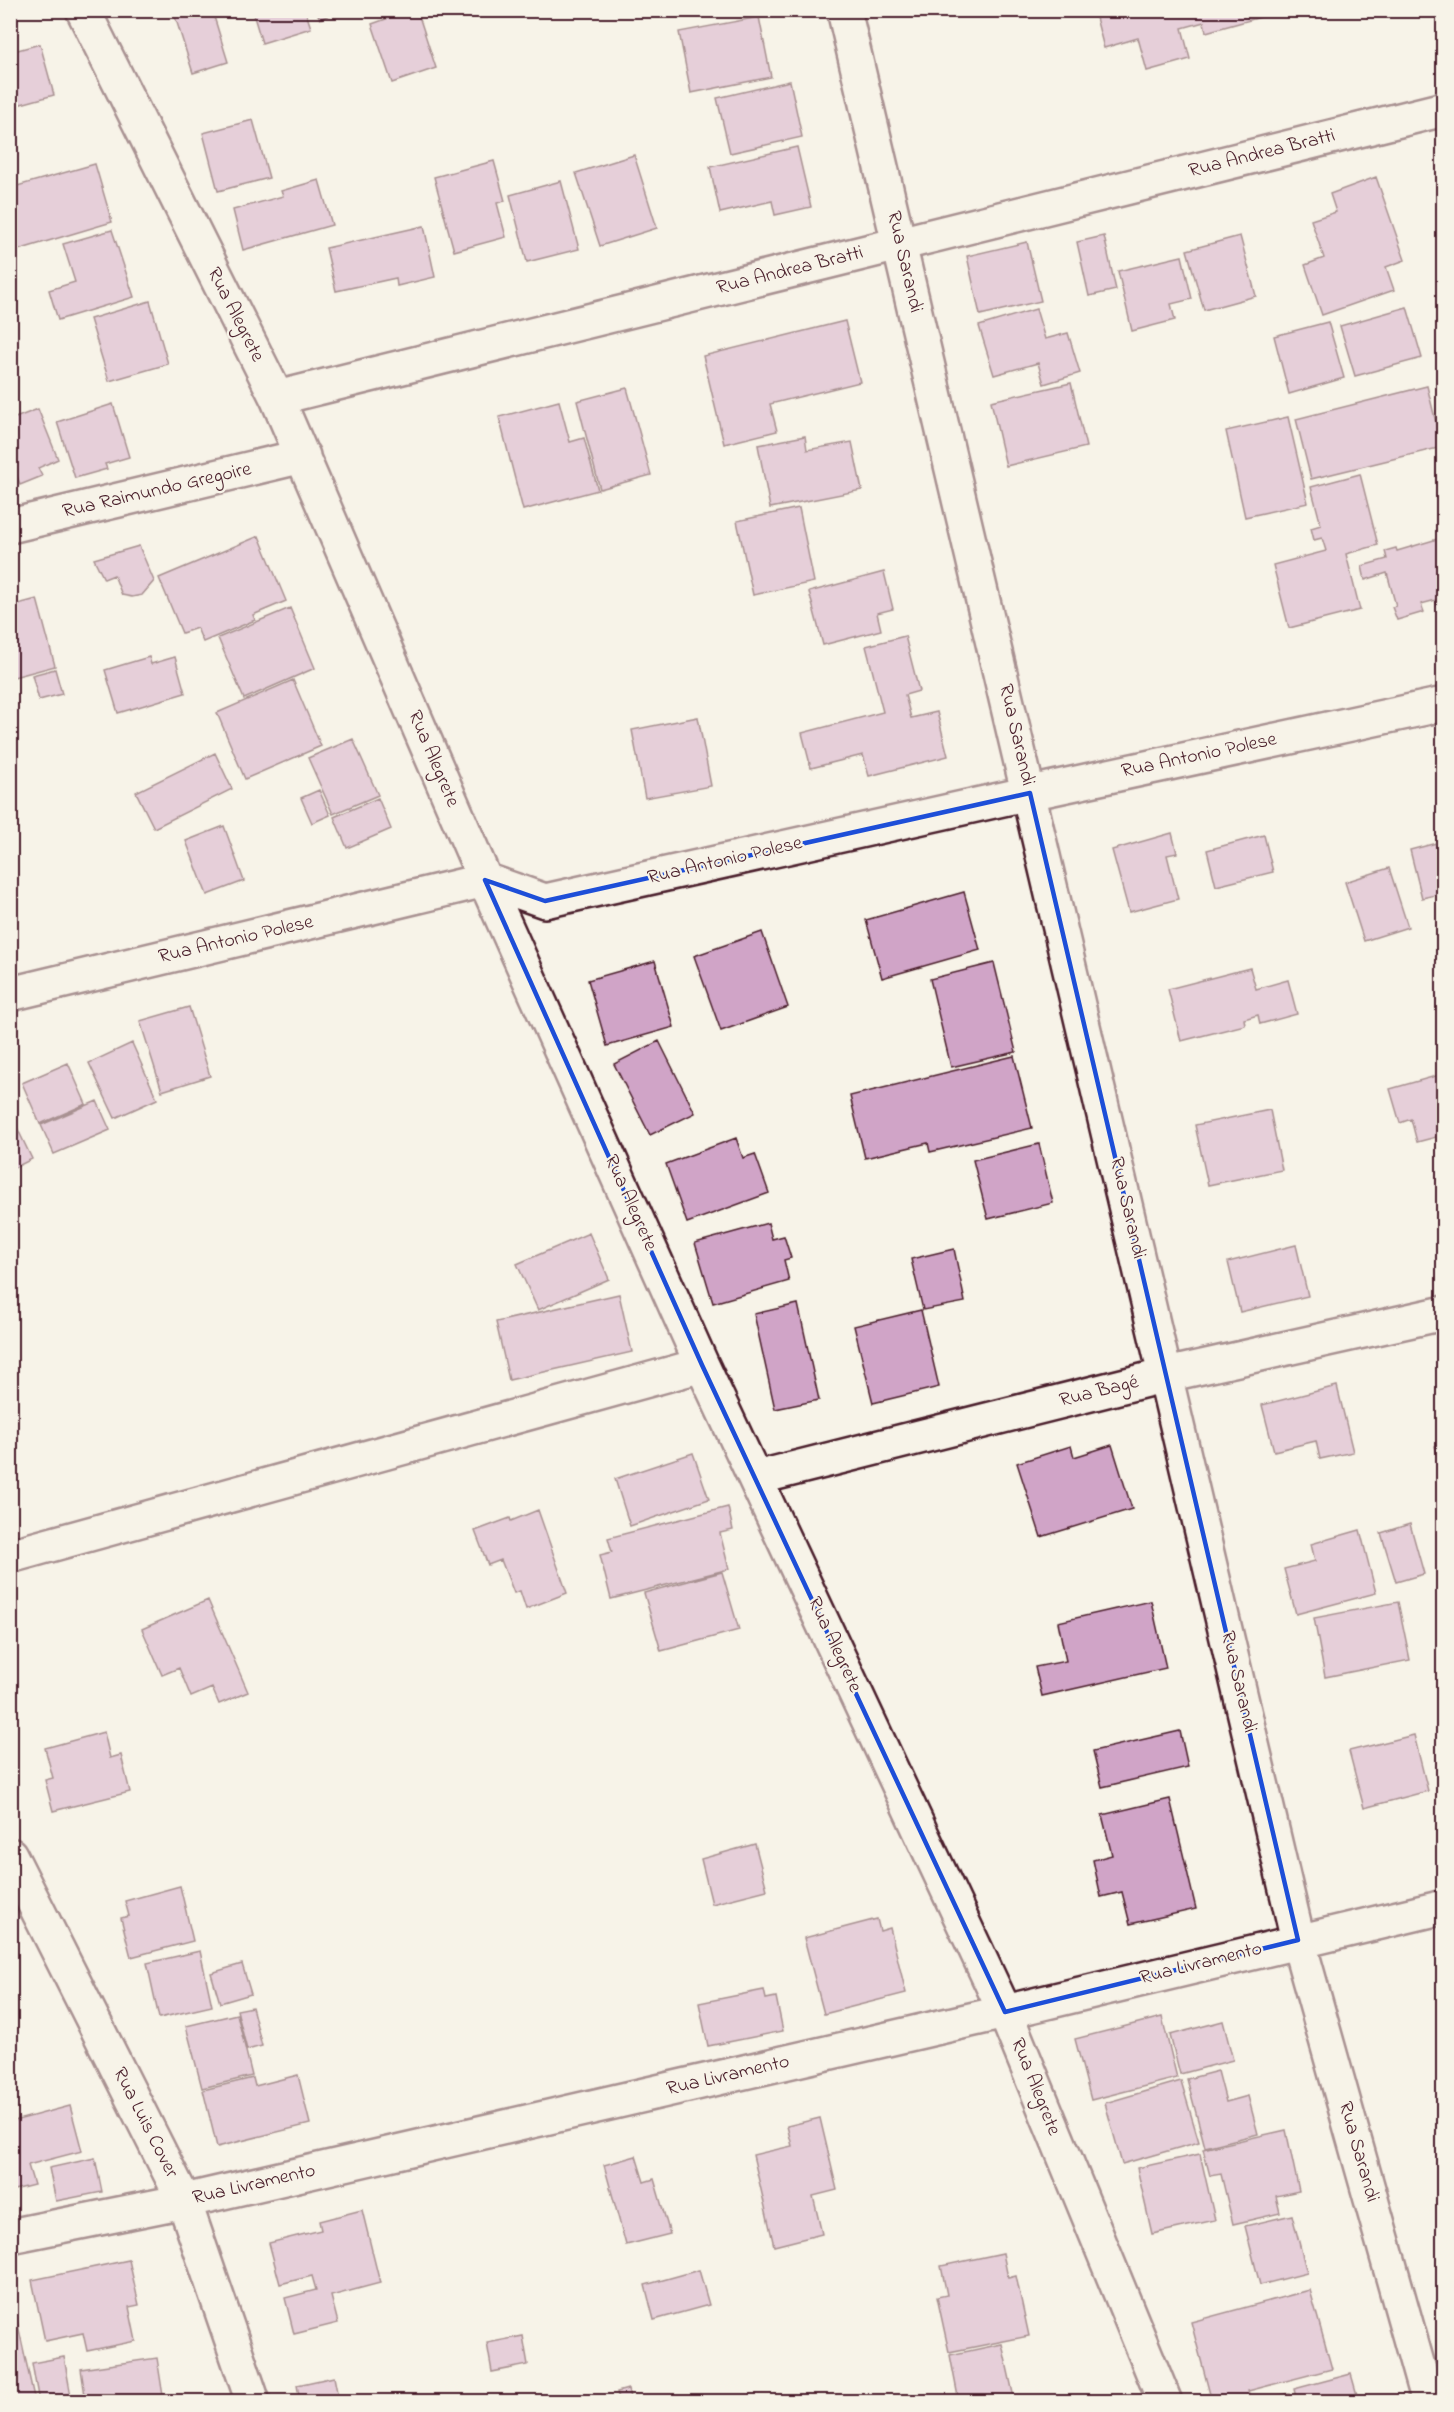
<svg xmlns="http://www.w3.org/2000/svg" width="1454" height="2412" font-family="'Indie Flower',sans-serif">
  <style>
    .building { fill: #d0a4c7; stroke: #4a1f2b; stroke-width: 1.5 }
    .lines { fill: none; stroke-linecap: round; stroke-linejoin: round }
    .minor-casing { stroke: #4a1f2b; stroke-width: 38 }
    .minor { stroke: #f7f3e8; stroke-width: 33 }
    .marked { fill: none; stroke: #1d4ed8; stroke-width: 4.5; stroke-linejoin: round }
    .labels { text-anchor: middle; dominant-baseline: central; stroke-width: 4.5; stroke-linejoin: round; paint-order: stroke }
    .street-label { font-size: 20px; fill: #4a1f2b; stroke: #f7f3e8 }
  </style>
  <rect width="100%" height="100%" fill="#f7f3e8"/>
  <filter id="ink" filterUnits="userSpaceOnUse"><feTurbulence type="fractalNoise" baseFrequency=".0167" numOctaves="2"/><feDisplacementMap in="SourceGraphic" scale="12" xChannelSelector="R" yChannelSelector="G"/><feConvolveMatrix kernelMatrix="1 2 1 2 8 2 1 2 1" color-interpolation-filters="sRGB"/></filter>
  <g filter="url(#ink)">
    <!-- building -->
    <path class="building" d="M173 10H212L228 62 193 73Z
      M252 10H305L311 28 262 43Z
      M316 10H341L320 19Z
      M411 10H417L436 68 392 83 372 24Z
      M1094 10H1283V11L1206 32 1204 22 1182 28 1190 59 1147 71 1138 38 1104 48Z
      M759 17 771 77 691 93 679 32Z
      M40 44 54 95 10 107V52Z
      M790 81 802 137 730 153 717 98Z
      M253 120 269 178 218 191 203 133Z
      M797 147 811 207 775 215 772 201 720 213 710 167Z
      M634 155 657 228 600 246 576 173Z
      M494 161 505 201 497 203 506 237 454 251 434 177Z
      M95 164 112 222 18 250 10 223V188Z
      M1376 177 1405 260 1386 267 1394 290 1322 315 1305 265 1324 258 1311 220 1336 212 1330 194Z
      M319 180 332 225 243 250 233 210 283 196 281 191Z
      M561 181 579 249 527 262 510 195Z
      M424 226 435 277 397 286 396 278 336 291 326 248Z
      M112 230 134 297 58 320 49 290 75 282 63 244Z
      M1104 236 1116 290 1089 296 1077 242Z
      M1240 236 1256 296 1204 310 1187 250Z
      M1027 242 1041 301 980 315 967 256Z
      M1182 256 1192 299 1171 304 1175 320 1132 331 1118 271Z
      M150 301 168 364 109 381 90 319Z
      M1407 307 1422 358 1355 376 1340 326Z
      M1036 309 1045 339 1068 333 1080 373 1044 384 1038 363 994 375 979 326Z
      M845 321 860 382 770 404 777 431 724 444 703 356Z
      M1328 322 1344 378 1289 394 1274 336Z
      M1071 383 1086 447 1006 466 991 401Z
      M1427 386 1442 447 1311 479 1296 419Z
      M627 388 651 475 600 489 577 401Z
      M559 401 570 442 584 438 598 490 523 510 499 417Z
      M113 404 129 457 105 464 107 469 75 478 57 422Z
      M38 409 58 459 38 468 42 476 20 485 17 476 10 478V420Z
      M1288 417 1308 503 1245 517 1226 431Z
      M805 436 807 450 852 442 862 490 770 508 758 445Z
      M1360 474 1378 545 1346 554 1360 610 1289 628 1273 565 1326 551 1322 538 1314 540 1311 528 1321 525 1311 487Z
      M799 508 814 582 753 595 737 521Z
      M259 536 286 601 253 615 255 620 203 642 197 628 182 633 159 578Z
      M1444 537V604L1437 606 1436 600 1421 604 1424 612 1397 620 1392 607 1396 606 1387 573 1365 580 1362 566 1387 559 1385 551 1396 548 1397 551Z
      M139 546 154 581 142 595 132 597 122 595 114 575 104 579 94 559Z
      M884 572 893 609 877 613 881 630 823 645 809 592Z
      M37 599 55 666 10 678V606Z
      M290 608 315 668 244 699 218 638Z
      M905 636 919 691 905 695 911 718 937 712 948 756 869 776 863 755 811 768 802 733 883 712 866 646Z
      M149 657 151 664 175 657 185 693 118 713 105 670Z
      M55 669 62 694 39 700 32 675Z
      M293 680 321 746 245 779 217 713Z
      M698 717 711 786 645 798 632 730Z
      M353 739 378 795 333 814 308 758Z
      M215 753 232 789 154 828 136 792Z
      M319 790 330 815 312 823 301 798Z
      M378 798 391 829 347 848 334 817Z
      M224 826 244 881 207 895 186 841Z
      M1172 833 1177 853 1167 855 1178 899 1129 912 1112 850Z
      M1264 835 1273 872 1216 886 1207 850Z
      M1444 841V893L1422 898 1410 850Z
      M1389 868 1408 927 1364 941 1345 882Z
      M964 892 980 950 882 978 866 920Z
      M762 932 788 1007 721 1031 694 956Z
      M655 961 674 1027 607 1046 588 980Z
      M994 963 1016 1052 951 1067 930 979Z
      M1250 968 1256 989 1288 980 1297 1014 1260 1024 1258 1015 1244 1019 1245 1025 1181 1041 1168 989Z
      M189 1007 210 1076 162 1091 140 1021Z
      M659 1041 695 1113 650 1135 614 1064Z
      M132 1043 157 1099 115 1118 89 1063Z
      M1014 1056 1032 1128 930 1152 928 1143 865 1158 850 1096Z
      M1444 1058V1135L1417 1142 1411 1119 1400 1123 1390 1089 1443 1074 1439 1059Z
      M68 1063 86 1104 40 1124 22 1083Z
      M97 1101 110 1130 54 1154 41 1125Z
      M1270 1110 1282 1170 1208 1185 1195 1125Z
      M10 1113 32 1159 10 1170Z
      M736 1138 743 1158 755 1154 769 1193 687 1223 666 1164Z
      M1039 1144 1053 1203 988 1219 973 1160Z
      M768 1223 772 1239 784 1236 791 1258 784 1260 789 1281 713 1303 695 1243Z
      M589 1233 609 1279 538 1310 517 1264Z
      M1296 1245 1308 1296 1240 1312 1228 1262Z
      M954 1249 965 1302 923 1310 911 1259Z
      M619 1294 632 1352 509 1380 496 1322Z
      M798 1304 819 1400 775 1409 754 1314Z
      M921 1310 939 1387 873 1403 854 1326Z
      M1337 1386 1353 1452 1320 1459 1316 1441 1274 1451 1262 1405Z
      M1444 1444V1480L1435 1446Z
      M1112 1445 1132 1509 1041 1537 1017 1463 1071 1446 1074 1457Z
      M693 1453 709 1499 630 1526 615 1479Z
      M728 1507 733 1530 720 1533 729 1569 611 1599 600 1555 612 1552 608 1538Z
      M538 1510 567 1593 526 1609 520 1591 514 1593 501 1560 488 1565 475 1531 510 1518 511 1521Z
      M1410 1524 1424 1574 1396 1582 1381 1533Z
      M1360 1530 1376 1593 1296 1614 1284 1569 1315 1561 1311 1544Z
      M722 1572 739 1630 661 1651 644 1593Z
      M208 1600 248 1692 219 1704 212 1688 191 1697 179 1668 162 1675 142 1629Z
      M1151 1601 1166 1668 1042 1696 1035 1667 1066 1661 1058 1622Z
      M1398 1602 1410 1660 1325 1677 1314 1618Z
      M1180 1731 1188 1767 1102 1787 1093 1751Z
      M104 1732 110 1758 121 1755 130 1792 53 1811 45 1780 53 1778 45 1748Z
      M1414 1735 1428 1791 1364 1808 1349 1751Z
      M1170 1799 1196 1909 1130 1924 1122 1892 1101 1897 1093 1860 1112 1855 1102 1815Z
      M755 1844 767 1890 712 1904 701 1859Z
      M180 1886 193 1941 131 1957 121 1918 129 1916 125 1901Z
      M877 1919 880 1931 890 1928 906 1993 824 2014 804 1938Z
      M200 1951 212 2006 159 2018 147 1963Z
      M242 1964 251 1994 220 2003 211 1973Z
      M764 1990 766 1999 776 1997 783 2031 708 2046 699 2003Z
      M252 2007 262 2046 247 2050 237 2010Z
      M237 2014 252 2076 202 2088 186 2026Z
      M1162 2017 1177 2078 1091 2100 1075 2039Z
      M1223 2021 1233 2060 1180 2074 1170 2035Z
      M1218 2071 1226 2102 1248 2096 1258 2134 1205 2147 1187 2079Z
      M298 2075 310 2124 217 2147 203 2090 253 2078 255 2086Z
      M1181 2081 1199 2142 1122 2164 1105 2103Z
      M70 2106 82 2151 28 2165 34 2185 10 2191V2122Z
      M820 2118 837 2190 813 2196 822 2234 774 2246 753 2155 792 2146 787 2126Z
      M1286 2130 1299 2191 1276 2196 1280 2213 1233 2224 1221 2174 1210 2176 1203 2149Z
      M1200 2154 1215 2220 1152 2234 1137 2168Z
      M636 2156 644 2182 654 2179 670 2234 626 2245 604 2165Z
      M95 2158 102 2192 56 2201 49 2168Z
      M362 2210 380 2283 331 2296 338 2323 294 2334 285 2298 316 2290 312 2276 280 2284 269 2243 321 2230 319 2221Z
      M1292 2215 1307 2273 1260 2285 1245 2226Z
      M1003 2253 1008 2278 1016 2276 1029 2336 949 2352 937 2297 947 2295 941 2266Z
      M129 2260 139 2305 129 2307 136 2341 87 2351 83 2333 45 2341 32 2280Z
      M699 2270 709 2305 654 2320 645 2285Z
      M1310 2290 1332 2369 1248 2391 1251 2399 1242 2402H1212L1191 2322Z
      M14 2307 35 2402H10V2308Z
      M523 2336 528 2365 492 2372 487 2343Z
      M1002 2344 1014 2398 998 2402H959L950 2355Z
      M64 2357 72 2402H39L32 2363Z
      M157 2358 164 2402H86L81 2369Z
      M1351 2374 1359 2402H1297L1294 2389Z
      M334 2377 339 2402H300L297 2385Z
      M628 2389 631 2402H620L617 2392Z
      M1289 2393 1291 2402H1254Z"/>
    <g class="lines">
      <!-- minor casing -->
      <g class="minor-casing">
        <path id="minor" d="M83 10 277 398 485 880 702 1365 1005 2012 1165 2402
          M844 10 1298 1940 1428 2402
          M277 398 1444 109
          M10 526 303 456
          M10 994 485 880 545 901 1030 793 1444 704
          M756 1478 1166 1375 1444 1313
          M10 1556 702 1365
          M10 1855 184 2201 253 2402
          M10 2236 184 2201 1005 2012 1444 1907"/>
      </g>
      <!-- minor -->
      <use href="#minor" class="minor"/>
    </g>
  </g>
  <!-- marked area -->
  <path d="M0 0H1454V2412H0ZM1030 793 1298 1940 1005 2012 702 1365 485 880 545 901Z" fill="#f7f3e8" fill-opacity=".55" fill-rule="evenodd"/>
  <path class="marked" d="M1030 793 1298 1940 1005 2012 702 1365 485 880 545 901Z"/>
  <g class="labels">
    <!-- street labels -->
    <g class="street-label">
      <text transform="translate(1262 154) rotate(-14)">Rua Andrea Bratti</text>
      <text transform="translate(904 262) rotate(77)">Rua Sarandi</text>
      <text transform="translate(790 271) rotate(-14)">Rua Andrea Bratti</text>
      <text transform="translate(235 315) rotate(63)">Rua Alegrete</text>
      <text transform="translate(157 491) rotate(-13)">Rua Raimundo Gregoire</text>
      <text transform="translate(1016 735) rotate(77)">Rua Sarandi</text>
      <text transform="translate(1199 756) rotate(-12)">Rua Antonio Polese</text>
      <text transform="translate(433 759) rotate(67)">Rua Alegrete</text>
      <text transform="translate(725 861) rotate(-13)">Rua Antonio Polese</text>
      <text transform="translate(236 940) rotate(-13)">Rua Antonio Polese</text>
      <text transform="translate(630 1203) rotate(66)">Rua Alegrete</text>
      <text transform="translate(1127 1208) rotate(77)">Rua Sarandi</text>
      <text transform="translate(1099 1392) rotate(-14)">Rua Bagé</text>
      <text transform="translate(834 1645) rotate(65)">Rua Alegrete</text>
      <text transform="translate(1238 1682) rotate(77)">Rua Sarandi</text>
      <text transform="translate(1201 1964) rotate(-14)">Rua Livramento</text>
      <text transform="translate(728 2076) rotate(-13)">Rua Livramento</text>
      <text transform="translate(1035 2087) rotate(68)">Rua Alegrete</text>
      <text transform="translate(145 2123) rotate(63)">Rua Luis Cover</text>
      <text transform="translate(1358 2152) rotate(74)">Rua Sarandi</text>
      <text transform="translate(254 2185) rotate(-13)">Rua Livramento</text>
    </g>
  </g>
  <!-- margin -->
  <rect width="1454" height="2412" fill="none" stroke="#f7f3e8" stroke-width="36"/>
  <rect x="18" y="18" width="1418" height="2376" fill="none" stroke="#4a1f2b" stroke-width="2" filter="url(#ink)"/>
</svg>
